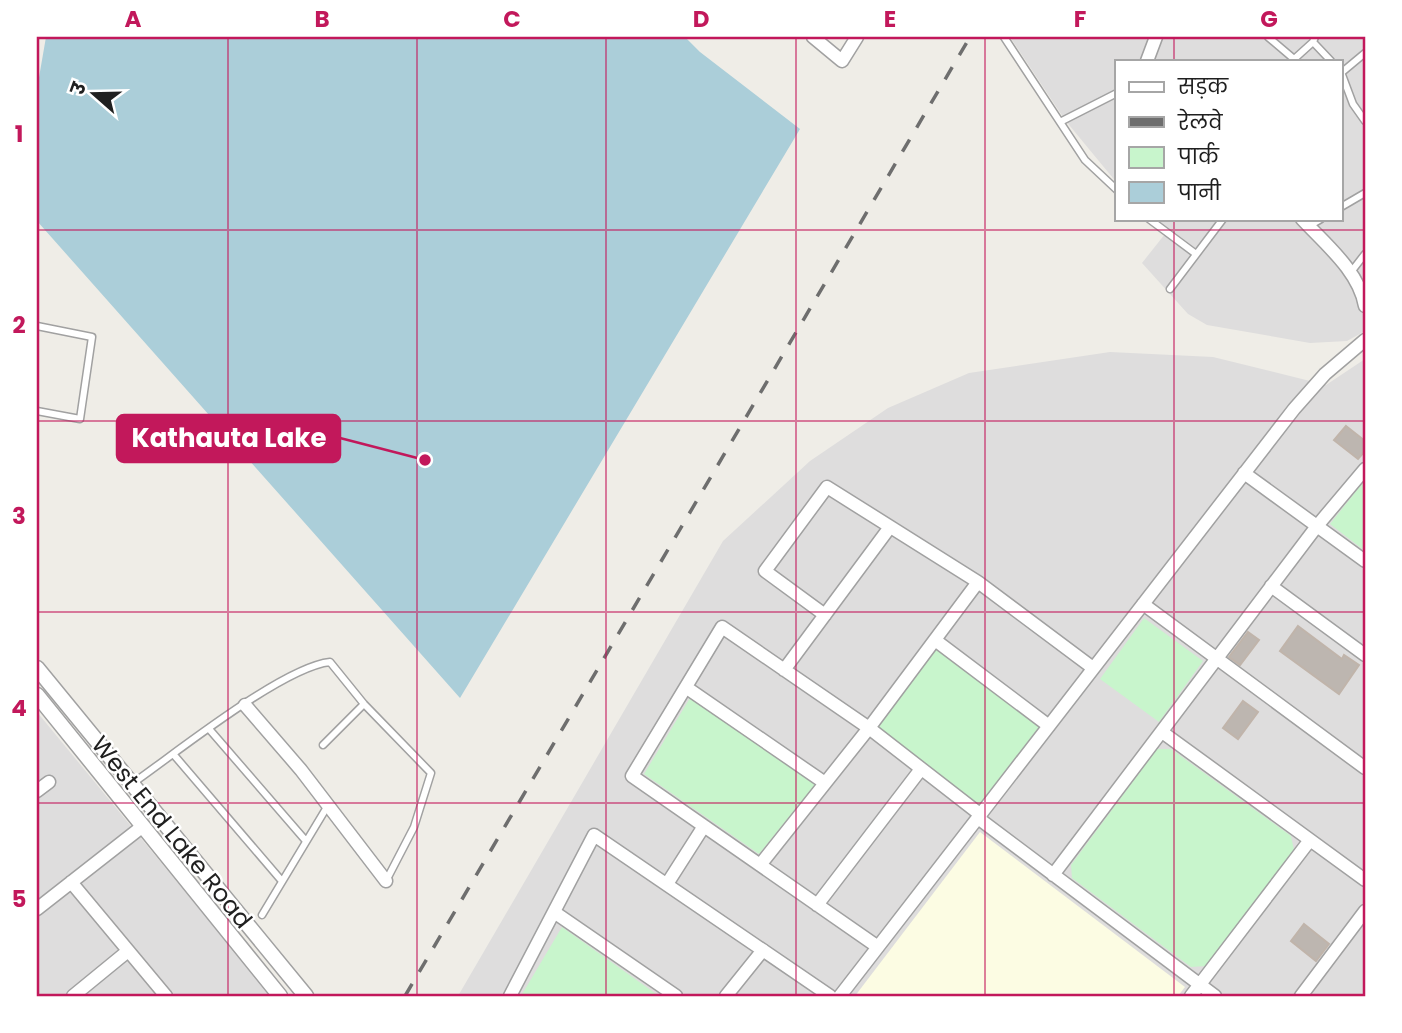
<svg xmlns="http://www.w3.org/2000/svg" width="1402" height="1033" font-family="Poppins,'Noto Sans Devanagari',sans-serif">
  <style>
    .residential { fill: #dedddd }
    .education { fill: #fcfce3 }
    .park { fill: #c8f5cc }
    .water { fill: #abced9 }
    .building { fill: #bdb6b0; stroke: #c0b4aa; stroke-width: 2 }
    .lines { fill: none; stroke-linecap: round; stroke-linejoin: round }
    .service-casing { stroke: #a1a1a1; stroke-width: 9 }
    .minor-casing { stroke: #a1a1a1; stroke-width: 15 }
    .tertiary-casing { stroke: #a1a1a1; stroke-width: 17 }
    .service { stroke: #fff; stroke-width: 6 }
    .minor { stroke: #fff; stroke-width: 12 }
    .tertiary { stroke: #fff; stroke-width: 14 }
    .rail { stroke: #6e6e6e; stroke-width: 3.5; stroke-dasharray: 14 14; stroke-linecap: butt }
    .grid { fill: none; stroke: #c2185b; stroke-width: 2; stroke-opacity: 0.55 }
    .labels { text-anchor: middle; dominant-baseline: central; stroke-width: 5; stroke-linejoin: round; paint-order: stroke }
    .street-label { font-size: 24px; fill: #202020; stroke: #fff }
    .leader { fill: none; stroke: #c2185b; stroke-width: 2.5 }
    .callout-dot { fill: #c2185b; stroke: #fff; stroke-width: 2.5 }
    .callout { fill: #c2185b; stroke: #c2185b; stroke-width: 2.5 }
    .callout-label { font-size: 26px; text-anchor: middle; font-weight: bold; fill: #fff }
    .neatline { fill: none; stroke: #c2185b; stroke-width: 2.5 }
    .grid-label { font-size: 23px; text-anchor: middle; font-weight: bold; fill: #c2185b }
  </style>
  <rect width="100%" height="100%" fill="#efede7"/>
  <!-- residential -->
  <path class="residential" d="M1010 37H1365V331L1347 341 1310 343 1207 325 1188 314 1142 263 1165 234 1151 219H1341V61H1117V183L1065 120Z
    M1110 352 1213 357 1326 385 1365 359V996H458L723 541 810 461 888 408 969 373Z
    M37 712 271 996H37Z"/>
  <!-- education -->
  <path class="education" d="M980 832 1185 987 1178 996H855Z"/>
  <!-- park -->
  <path class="park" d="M1365 480V551L1330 524Z
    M1144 618 1203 661 1159 722 1100 679Z
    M936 649 1039 727 980 805 877 727Z
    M690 698 816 784 759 854 644 774Z
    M1157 749H1171L1291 836 1294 850 1206 966 1191 967 1072 878 1071 865Z
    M562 927 659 996H521Z"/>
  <!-- water -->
  <path class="water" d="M46 37H685L700 52 800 129 460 698 37 221V89Z"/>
  <!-- building -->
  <path class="building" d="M1346 426 1365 441V451L1358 459 1334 440Z
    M1298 626 1342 659 1344 655 1359 665 1339 694 1280 651Z
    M1248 632 1259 640 1240 665 1229 657Z
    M1243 701 1258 712 1238 739 1223 728Z
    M1304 924 1329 944 1316 961 1291 941Z"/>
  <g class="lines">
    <!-- service casing -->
    <g class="service-casing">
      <path id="service" d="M1004 37 1085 160 1117 190
        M1268 37 1294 59
        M1315 37 1313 42 1331 61
        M1292 61 1313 42
        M1341 72 1353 104 1365 121
        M1341 73 1365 53
        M1060 122 1117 93
        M1341 207 1365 193
        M1149 219 1196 254
        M1309 226 1321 219
        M1351 272 1365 254
        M1170 289 1223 219
        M37 326 92 337 80 419 37 411
        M210 730 306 841
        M323 745 364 704
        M174 755 281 880
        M133 783C176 753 283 667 330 662L364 704 431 773 414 827 386 881
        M262 915 327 807"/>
    </g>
    <!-- minor casing -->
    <g class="minor-casing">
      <path id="minor" d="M813 37 842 61 857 37
        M1147 61 1156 37
        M1302 219C1325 244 1359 271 1365 306
        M1244 473 1365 561
        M1271 586 1365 655
        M1143 604 1365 768
        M825 615 765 571 827 487 978 582 1093 668
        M935 640 1049 726
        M784 670 890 527
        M687 688 825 783
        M245 705 301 770 386 881
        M1162 732 1365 880
        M37 791 49 782
        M978 818 1215 996
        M760 865 869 728 978 582
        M1053 875 1317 526 1365 469
        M71 882 166 996
        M667 884 704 826
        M817 905 921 769
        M37 909 143 826
        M554 912 676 996
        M878 947 632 776 722 627 869 728 981 815
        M73 996 128 951
        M510 996 594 835 830 996
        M726 996 763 950
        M840 996 1294 409 1325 374 1365 340
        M1191 996 1310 840
        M1301 996 1365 911"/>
    </g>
    <!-- tertiary casing -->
    <g class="tertiary-casing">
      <path id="tertiary" d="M37 668 306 996
        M37 695 280 996"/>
    </g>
    <!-- service -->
    <use href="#service" class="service"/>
    <!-- minor -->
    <use href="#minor" class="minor"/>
    <!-- tertiary -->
    <use href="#tertiary" class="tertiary"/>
    <!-- rail -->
    <path class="rail" d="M405 996 970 37"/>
  </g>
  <!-- grid -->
  <path class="grid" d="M228 37V996M417 37V996M606 37V996M796 37V996M985 37V996M1174 37V61M1174 219V996M37 230H1365M37 421H1365M37 612H1365M37 803H1365"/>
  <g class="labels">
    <!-- street labels -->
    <g class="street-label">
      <text transform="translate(172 832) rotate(51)">West End Lake Road</text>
    </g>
  </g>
  <!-- callouts -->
  <path class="leader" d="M425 460L340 438"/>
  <circle class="callout-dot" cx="425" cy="460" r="7"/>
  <rect class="callout" x="117" y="415" width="223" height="47" rx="7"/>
  <g class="callout-label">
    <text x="229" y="447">Kathauta Lake</text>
  </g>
  <!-- border -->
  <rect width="1402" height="1033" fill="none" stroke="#ffffff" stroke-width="77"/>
  <!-- legend -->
  <rect x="1115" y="60" width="228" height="161" fill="#ffffff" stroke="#a6a6a6" stroke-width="2"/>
  <rect x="1129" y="82" width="35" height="10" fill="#ffffff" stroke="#a6a6a6" stroke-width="2"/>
  <text x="1178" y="94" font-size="21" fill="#202020">सड़क</text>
  <rect x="1129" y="117" width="35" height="10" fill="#6e6e6e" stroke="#a6a6a6" stroke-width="2"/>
  <text x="1178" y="130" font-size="21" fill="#202020">रेलवे</text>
  <rect x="1129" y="147" width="35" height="21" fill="#c8f5cc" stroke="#a6a6a6" stroke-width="2"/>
  <text x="1178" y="164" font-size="21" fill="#202020">पार्क</text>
  <rect x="1129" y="182" width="35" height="21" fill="#abced9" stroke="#a6a6a6" stroke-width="2"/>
  <text x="1178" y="200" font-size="21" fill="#202020">पानी</text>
  <!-- north arrow -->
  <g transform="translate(94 94) rotate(290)" stroke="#ffffff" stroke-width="5" paint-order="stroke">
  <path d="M0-5L12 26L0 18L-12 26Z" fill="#202020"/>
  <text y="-10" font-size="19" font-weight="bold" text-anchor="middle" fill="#202020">उ</text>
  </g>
  <rect x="38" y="38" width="1326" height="957" class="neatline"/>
  <g class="grid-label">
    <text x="133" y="27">A</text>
    <text x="322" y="27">B</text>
    <text x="512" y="27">C</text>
    <text x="701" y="27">D</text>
    <text x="890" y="27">E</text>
    <text x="1080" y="27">F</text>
    <text x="1269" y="27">G</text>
    <text x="19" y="142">1</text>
    <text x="19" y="333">2</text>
    <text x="19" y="524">3</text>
    <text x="19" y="716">4</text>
    <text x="19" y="907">5</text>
  </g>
</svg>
